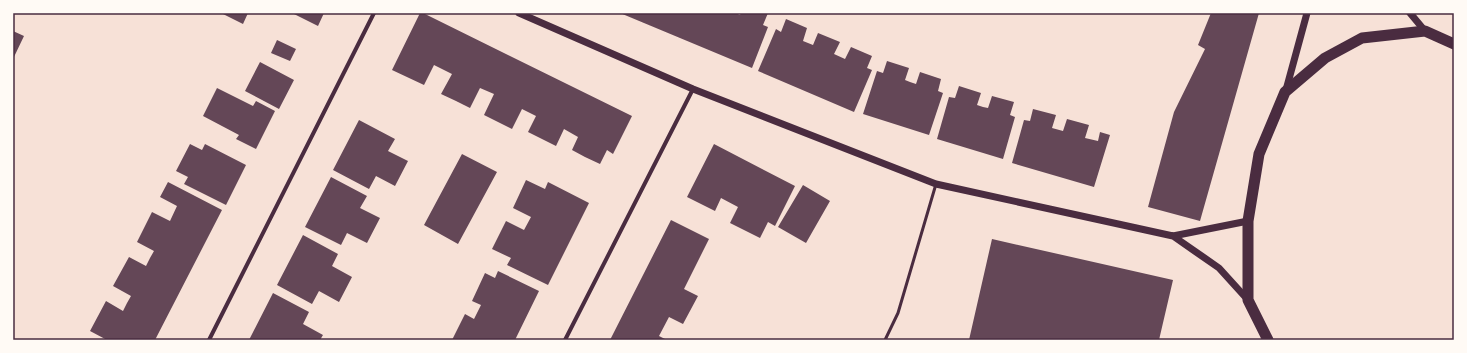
<svg xmlns="http://www.w3.org/2000/svg" width="1467" height="353" font-family="Ubuntu,sans-serif">
  <style>
    .building { fill: #644757 }
    .lines { fill: none; stroke-linecap: round; stroke-linejoin: round }
    .service { stroke: #4a2c40; stroke-width: 3 }
    .minor { stroke: #4a2c40; stroke-width: 4 }
    .tertiary { stroke: #4a2c40; stroke-width: 7 }
    .trunk { stroke: #4a2c40; stroke-width: 11 }
    .neatline { fill: none; stroke: #4a2c40; stroke-width: 1.5 }
  </style>
  <rect width="100%" height="100%" fill="#f7e1d7"/>
  <!-- building -->
  <path class="building" d="M221 13H248L243 24Z
    M292 13H324L318 26Z
    M420 13H423L632 116 613 154 607 150 600 164 585 157 572 150 578 137 564 129 556 146 528 132 536 116 522 109 512 129 484 115 494 94 480 88 470 108 456 101 441 94 452 74 434 65 424 85 392 70Z
    M620 13H735L740 15 741 13H768L763 25 768 27 752 68Z
    M1211 13H1259L1200 221 1148 207 1174 112 1205 49 1198 45Z
    M786 19 807 28 803 41 813 45 818 33 840 42 834 54 845 59 851 47 872 56 867 68 872 70 854 112 758 71 776 29 781 32Z
    M13 31 24 36 13 59Z
    M277 40 296 49 290 61 271 53Z
    M887 61 909 68 905 80 910 82 916 84 920 72 941 79 938 91 943 93 929 135 863 114 877 71 883 73Z
    M260 62 294 80 279 109 245 91Z
    M959 86 981 93 977 105 983 107 988 108 992 96 1014 102 1010 115 1015 117 1003 159 937 139 949 97 955 98Z
    M217 88 253 106 256 101 275 111 256 149 236 139 239 135 203 116Z
    M1033 109 1056 115 1052 128 1063 131 1067 119 1089 125 1085 138 1098 141 1100 132 1110 135 1094 187 1012 163 1024 120 1030 121Z
    M359 120 395 139 388 151 408 161 395 186 376 176 369 189 333 170Z
    M190 144 202 150 205 144 246 165 226 205 184 184 188 177 176 171Z
    M714 144 795 186 775 226 768 222 760 238 730 223 738 207 721 198 715 211 687 197Z
    M462 154 497 172 458 244 424 225Z
    M331 177 367 196 360 208 380 218 367 243 347 233 341 245 305 227Z
    M526 180 545 189 548 182 589 203 548 285 507 265 511 258 492 249 506 221 524 230 531 217 513 208Z
    M168 182 222 210 155 340H107L90 331 106 301 123 311 127 303 131 296 113 286 129 257 146 266 150 258 154 251 137 242 152 212 170 221 177 206 160 197Z
    M803 185 830 201 806 243 778 227Z
    M671 220 709 239 684 289 698 296 683 324 669 317 659 336 667 340H610Z
    M303 235 338 254 332 266 352 277 339 302 319 291 312 304 277 285Z
    M992 239 1173 280 1159 340H969Z
    M498 271 539 291 515 340H452L465 314 474 319 481 305 472 301 485 273 495 278Z
    M273 293 309 312 303 324 323 335 320 340H249Z"/>
  <g class="lines">
    <!-- service -->
    <path class="service" d="M885 340 898 313 936 184"/>
    <!-- minor -->
    <path class="minor" d="M209 340 374 13
      M565 340 693 89"/>
    <!-- tertiary -->
    <path class="tertiary" d="M519 13 693 89 936 184 1173 236 1248 221
      M1410 13 1425 31
      M1286 90 1307 13
      M1173 236 1219 268 1248 300"/>
    <!-- trunk -->
    <path class="trunk" d="M1268 340 1248 300V221L1259 154 1285 92 1325 58 1362 38 1425 31 1454 44"/>
  </g>
  <!-- border -->
  <rect width="1467" height="353" fill="none" stroke="#fffaf5" stroke-width="28"/>
  <rect x="14" y="14" width="1439" height="325" class="neatline"/>
</svg>
